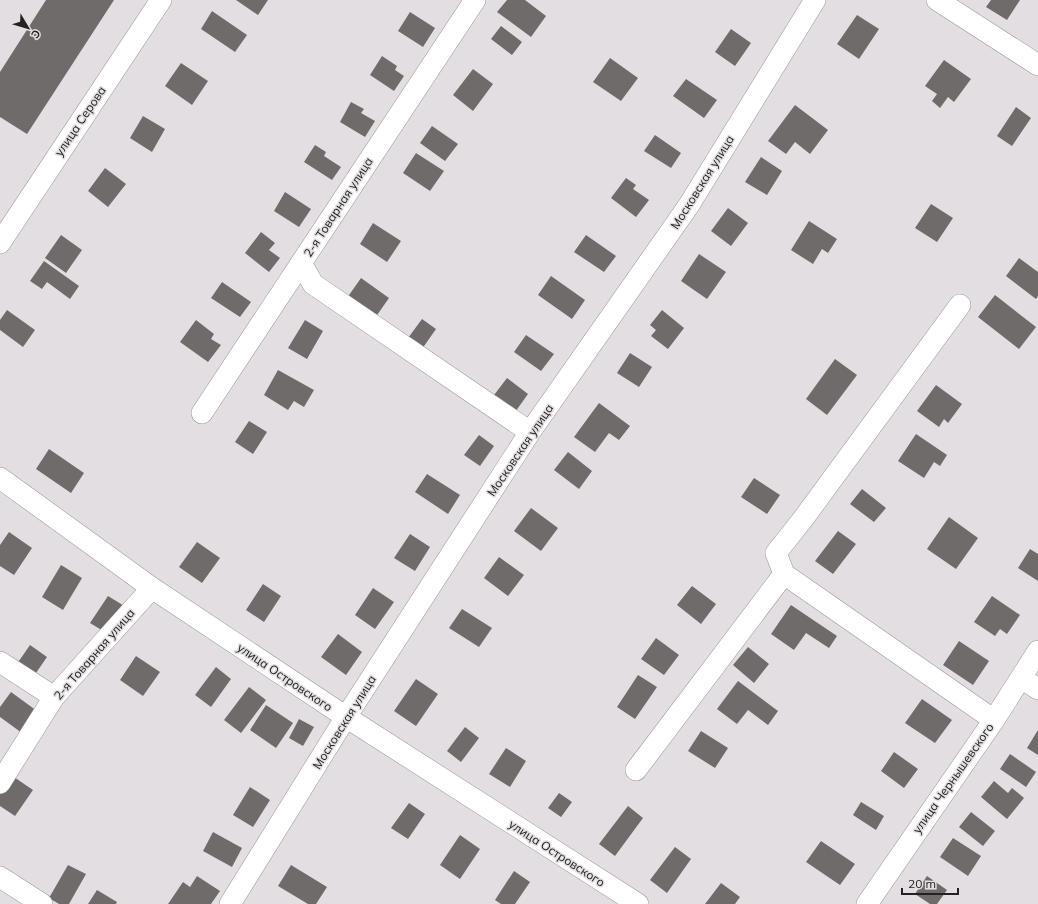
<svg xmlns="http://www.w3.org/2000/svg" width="1038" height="904" font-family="Mulish,sans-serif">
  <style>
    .building { fill: #706b6b }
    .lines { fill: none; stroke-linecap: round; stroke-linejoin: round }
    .street-casing { stroke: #9c989a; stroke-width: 22 }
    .street { stroke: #fff; stroke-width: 21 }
    .labels { text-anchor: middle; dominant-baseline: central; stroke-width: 3; stroke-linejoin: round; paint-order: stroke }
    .street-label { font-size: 12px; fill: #232122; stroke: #e3dee1 }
  </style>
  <rect width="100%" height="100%" fill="#e3dee1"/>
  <!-- building -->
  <path class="building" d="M46 0H114L27 134 0 117V72Z
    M236 0H268L258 15Z
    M507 0H525L546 16 531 37 497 12Z
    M991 0H1020L1007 20 986 7Z
    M212 11 247 35 235 52 201 29Z
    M410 12 435 28 423 47 398 31Z
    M857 15 879 29 859 59 837 44Z
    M501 26 522 42 512 55 491 39Z
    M731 29 751 43 735 66 715 52Z
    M382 56 397 66 395 70 404 76 394 91 370 75Z
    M610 58 638 78 621 101 593 82Z
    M944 60 971 79 954 102 948 97 940 108 932 101 937 94 925 86Z
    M181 63 208 81 192 105 165 86Z
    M473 69 493 84 473 111 453 95Z
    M686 79 717 100 704 118 673 96Z
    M351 102 364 109 361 113 375 121 365 137 340 122Z
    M795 105 828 130 810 154 795 142 786 154 768 141Z
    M1016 107 1031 118 1012 146 997 136Z
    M143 116 165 129 152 152 130 138Z
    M432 126 458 144 445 161 420 143Z
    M655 135 681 153 671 168 644 151Z
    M315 145 326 152 324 156 341 167 332 180 304 162Z
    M416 153 444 171 430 191 403 173Z
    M761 157 782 171 767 195 745 182Z
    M105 168 126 184 108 207 88 191Z
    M626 178 636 185 633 189 649 200 636 217 611 198Z
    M285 192 311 209 299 227 274 211Z
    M931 204 953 218 937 242 915 228Z
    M728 208 748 223 731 246 711 231Z
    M809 221 837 239 828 253 822 249 813 264 791 250Z
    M373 223 401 241 387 262 360 244Z
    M261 232 275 243 269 250 280 258 269 272 245 253Z
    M61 235 82 250 66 273 45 258Z
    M586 235 616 256 604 272 574 252Z
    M699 254 726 272 707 299 681 281Z
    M1019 258 1038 272V296L1036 299 1006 276Z
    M44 261 79 286 70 299 47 282 42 289 30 281Z
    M551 276 585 300 572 319 538 295Z
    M361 278 389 298 368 328 340 308Z
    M222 282 251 302 240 317 211 298Z
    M995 295 1036 327 1019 349 978 317Z
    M7 310 35 330 23 347 0 330V320Z
    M662 310 684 328 668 349 651 336 656 330 650 325Z
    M422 319 436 329 415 359 400 349Z
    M196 320 214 334 211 339 221 345 208 362 180 342Z
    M305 320 323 331 307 359 288 348Z
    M526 335 554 354 541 371 514 352Z
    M630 353 652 367 639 387 617 373Z
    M835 359 857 375 827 415 806 399Z
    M278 370 314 390 304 407 294 401 288 410 264 395Z
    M507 378 528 394 513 415 491 399Z
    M936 385 962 404 948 423 944 419 939 427 917 411Z
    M599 403 630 426 619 440 609 433 595 452 574 437Z
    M249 421 267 432 253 454 235 442Z
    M916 434 947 455 940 466 934 462 924 478 898 461Z
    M479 435 494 446 480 466 464 455Z
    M49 449 84 473 71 493 36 469Z
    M568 452 592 471 579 489 554 470Z
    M427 474 460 495 448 514 415 492Z
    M754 478 780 495 767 514 741 497Z
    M862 489 886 508 874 522 850 504Z
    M531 508 558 528 541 551 514 531Z
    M949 517 978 538 956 569 927 549Z
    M838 531 856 544 833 574 815 561Z
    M9 532 32 548 14 575 0 566V545Z
    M410 534 430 547 415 571 394 558Z
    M197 542 220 558 202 583 179 567Z
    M1030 549 1038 554V581L1018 568Z
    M499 557 524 575 508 596 484 578Z
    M61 565 82 578 63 610 42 597Z
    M263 584 281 596 264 622 246 610Z
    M692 586 716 604 701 624 677 605Z
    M373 588 394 602 375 629 355 615Z
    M108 596 126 607 108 634 90 623Z
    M992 596 1020 615 1007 634 1000 629 995 636 974 622Z
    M791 605 837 636 829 648 806 633 794 650 771 634Z
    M462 609 492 628 479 647 449 628Z
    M338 634 362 652 346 675 321 657Z
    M656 638 679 655 664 675 641 659Z
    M959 641 989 661 973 685 943 665Z
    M30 645 47 657 27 686 10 674Z
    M748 647 769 664 754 683 733 665Z
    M136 656 160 672 143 696 120 680Z
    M216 667 231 679 211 707 195 695Z
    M638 675 657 687 635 719 617 707Z
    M416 679 438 694 416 726 394 711Z
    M738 681 778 711 768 725 748 710 737 724 717 709Z
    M249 687 266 700 241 733 224 720Z
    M11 692 37 711 22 733 0 717V707Z
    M922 699 952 720 935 743 905 723Z
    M266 705 293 723 276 748 250 730Z
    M299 719 314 727 303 746 289 738Z
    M465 727 479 738 461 762 447 751Z
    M1038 730V755L1027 748Z
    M701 731 728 748 715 768 688 751Z
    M506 748 526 761 510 787 489 774Z
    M894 752 918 769 904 788 881 771Z
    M1010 754 1036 772 1026 787 1000 769Z
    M11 775 33 790 15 816 0 806V791Z
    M994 781 1008 793 1012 788 1024 798 1007 819 981 797Z
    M250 787 270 800 253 827 233 815Z
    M559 793 572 802 561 817 548 808Z
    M861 802 884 816 876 830 853 815Z
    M409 803 425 814 408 839 391 828Z
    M628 806 643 818 615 856 599 844Z
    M971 812 995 831 983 846 959 827Z
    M213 832 242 848 232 867 203 851Z
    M460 835 480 849 460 879 440 865Z
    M953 838 981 856 968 876 940 857Z
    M821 841 855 864 840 885 806 862Z
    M675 847 691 859 667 893 650 880Z
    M68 865 86 874 69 904H59L49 898Z
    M291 865 327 887 316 904H308L278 886Z
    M514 871 530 882 515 904H501L495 900Z
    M197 876 220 891 211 904H168L183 882 190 887Z
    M927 876 947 890 937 904H930L915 894Z
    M721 883 740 897 735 904H705Z
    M97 890 117 902 116 904H88Z"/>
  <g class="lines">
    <!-- street casing -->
    <g class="street-casing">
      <path id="street" d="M937 0 1038 65
        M0 243 161 0
        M301 263 313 284 530 432
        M202 413 475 0
        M0 478 152 588 346 717 638 904
        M784 574 994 720
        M0 662 54 697
        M1021 678 1038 689
        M636 770 784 574 776 553 803 519 960 305
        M0 783 54 697 152 588
        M0 877 42 904
        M230 904 346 717 530 432 689 205 815 0
        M867 904 994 720 1038 651"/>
    </g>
    <!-- street -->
    <use href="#street" class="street"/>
  </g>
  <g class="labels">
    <!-- street labels -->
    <g class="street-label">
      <text transform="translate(80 121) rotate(-56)">улица Серова</text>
      <text transform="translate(702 182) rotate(-58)">Московская улица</text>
      <text transform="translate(338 207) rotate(-57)">2-я Товарная улица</text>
      <text transform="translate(520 450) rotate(-56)">Московская улица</text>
      <text transform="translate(94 654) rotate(-49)">2-я Товарная улица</text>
      <text transform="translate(285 677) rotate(34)">улица Островского</text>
      <text transform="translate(344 722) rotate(-58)">Московская улица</text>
      <text transform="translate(953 778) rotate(-55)">улица Чернышевского</text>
      <text transform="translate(557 853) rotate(33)">улица Островского</text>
    </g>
  </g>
  <!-- north arrow -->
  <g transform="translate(28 28) rotate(128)" stroke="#e3dee1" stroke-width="3" paint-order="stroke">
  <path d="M0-3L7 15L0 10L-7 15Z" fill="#232122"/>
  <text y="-6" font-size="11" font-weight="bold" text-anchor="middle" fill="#232122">С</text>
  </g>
  <!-- scale -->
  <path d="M902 888v6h56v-6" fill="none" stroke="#232122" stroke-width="2"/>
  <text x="908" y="888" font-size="12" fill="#232122" stroke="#e3dee1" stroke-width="3" paint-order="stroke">20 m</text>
</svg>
